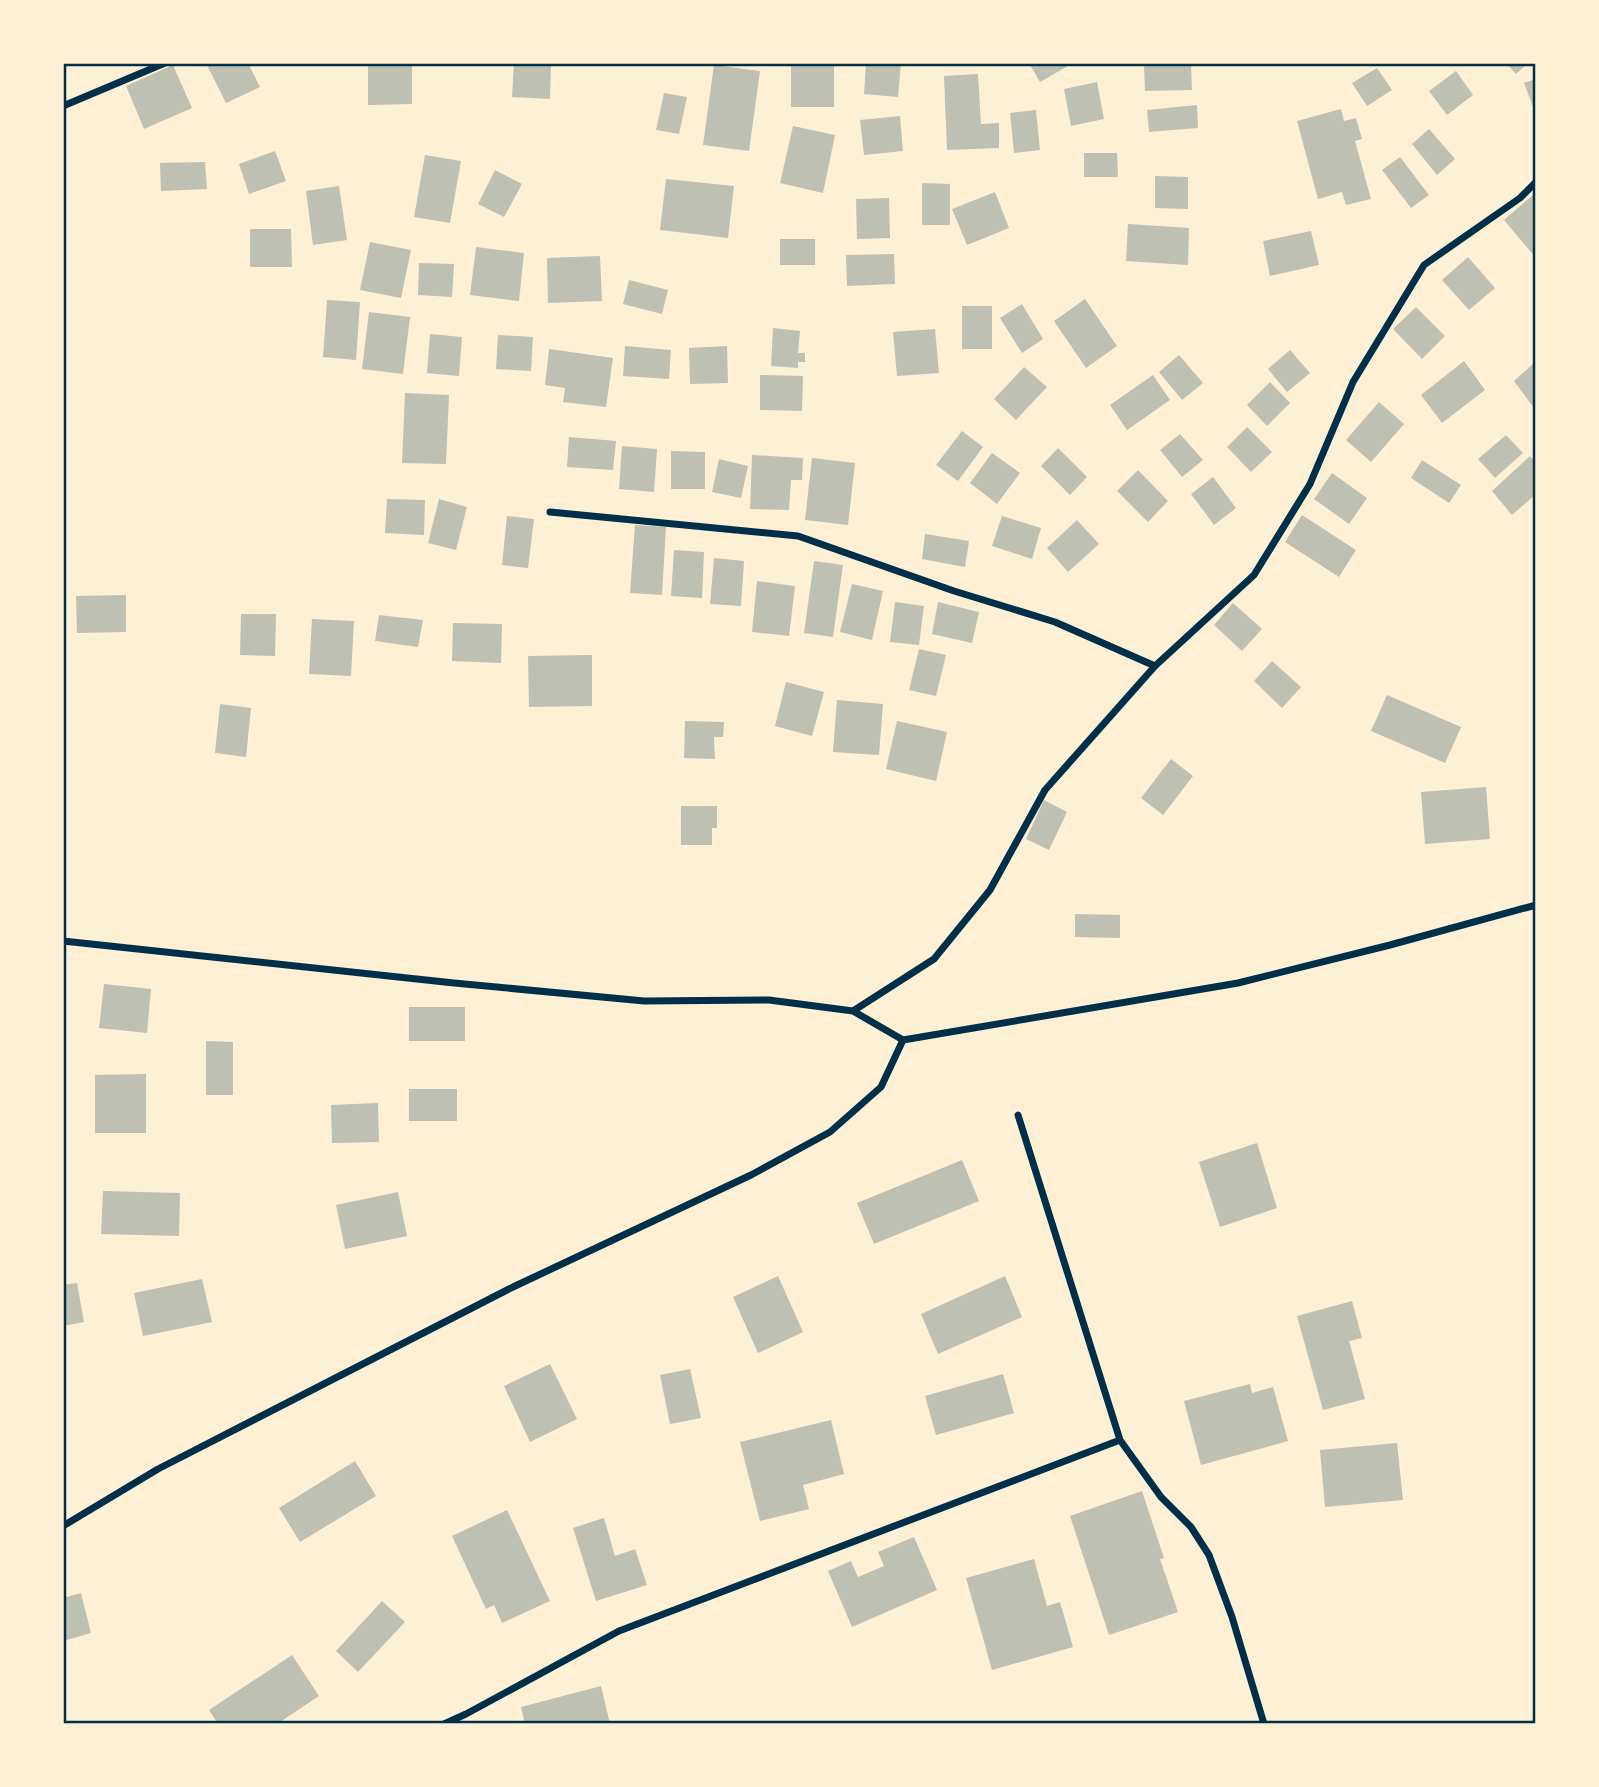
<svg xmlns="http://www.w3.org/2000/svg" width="1599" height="1787" font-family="Helvetica,sans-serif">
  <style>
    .building { fill: #bec0b2 }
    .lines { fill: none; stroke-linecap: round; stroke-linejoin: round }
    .minor { stroke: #003049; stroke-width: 7 }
    .neatline { fill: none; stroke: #003049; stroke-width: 2.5 }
  </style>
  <rect width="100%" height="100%" fill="#fdf0d5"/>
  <!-- building -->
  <path class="building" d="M206 63H248L260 87 226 103Z
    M368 63H412V104L368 105Z
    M514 63H551L550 99 512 97Z
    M791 63H834V107H791Z
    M866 63H901L898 97 864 94Z
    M1029 63H1073L1040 82Z
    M1506 63H1528L1516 74Z
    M173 65 192 108 144 129 126 86Z
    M714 65 760 71 749 151 703 145Z
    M1191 65 1192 90 1145 91 1144 66Z
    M1377 68 1392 90 1367 106 1352 83Z
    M1456 71 1473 95 1447 115 1429 91Z
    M978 74 981 124 999 123V148L947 150 944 76Z
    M1536 79V105L1533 107 1524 83Z
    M1097 82 1104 119 1071 126 1064 89Z
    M664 93 687 97 679 134 656 130Z
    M1197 105 1198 128 1149 132 1147 110Z
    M1341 109 1344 121 1356 118 1362 139 1355 141 1371 199 1346 205 1342 192 1318 199 1297 121Z
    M1036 110 1040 150 1014 153 1010 113Z
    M900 116 903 151 864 155 860 120Z
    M793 126 835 135 823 193 780 183Z
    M1429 129 1455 159 1437 175 1412 144Z
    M275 151 286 181 249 194 239 164Z
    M1084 153H1117L1118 177H1084Z
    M425 155 461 161 450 223 414 217Z
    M1400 157 1429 195 1411 208 1382 170Z
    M205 162 207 189 161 191 160 163Z
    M495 170 522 184 504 217 478 204Z
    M1155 176 1188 177V209L1155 208Z
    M666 179 734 186 728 238 660 230Z
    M922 183 950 184V225H922Z
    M339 186 347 240 313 245 306 191Z
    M995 192 1009 228 967 245 952 209Z
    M1533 195 1536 198V258L1504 220Z
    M889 198 890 238 857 239 856 199Z
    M1128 224 1189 228 1188 265 1126 261Z
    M250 229H291L292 267H250Z
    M1311 231 1319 265 1270 276 1263 241Z
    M780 239H815V265H780Z
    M370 242 411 250 401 298 360 290Z
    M476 247 524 253 519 301 470 295Z
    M894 254 895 284 847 286 846 255Z
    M600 256 602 301 548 303 547 258Z
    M1468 257 1495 288 1469 310 1442 280Z
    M419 263 454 264 452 297 418 295Z
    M629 280 668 290 662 314 623 304Z
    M1085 299 1117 346 1086 368 1054 321Z
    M327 300 360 302 356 360 323 357Z
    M1022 304 1043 339 1022 353 1000 318Z
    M962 306H992V349H962Z
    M1416 307 1445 336 1422 359 1393 329Z
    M369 312 410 317 403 374 362 369Z
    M773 328 800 331 798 353H805V362H798V368L771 366Z
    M935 329 939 373 897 376 893 332Z
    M430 334 462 337 459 376 427 373Z
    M498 335 533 337 531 371 496 369Z
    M625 346 671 350 669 379 623 376Z
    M727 346 728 383 690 384 689 348Z
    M549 349 613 358 606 407 563 402 565 388 545 385Z
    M1290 350 1310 373 1287 392 1268 369Z
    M1179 355 1203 383 1182 400 1159 372Z
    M1464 361 1485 390 1442 423 1421 395Z
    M1536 361V406L1534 408 1514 381Z
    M1024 367 1047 387 1016 420 994 399Z
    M760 375 803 376 802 411 760 410Z
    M1153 375 1170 400 1127 430 1110 405Z
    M1270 382 1290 403 1267 426 1247 405Z
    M405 393 449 395 446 464 402 463Z
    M1379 402 1404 424 1371 462 1346 440Z
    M1247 427 1272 452 1251 472 1227 447Z
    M962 431 983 447 958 481 936 465Z
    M1180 434 1203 460 1182 477 1160 450Z
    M1506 435 1523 453 1495 478 1478 459Z
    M569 437 616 441 613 470 567 467Z
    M622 446 657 449 654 492 619 489Z
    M1058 448 1087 477 1070 495 1041 466Z
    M671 451 705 452V489H671Z
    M992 453 1020 473 997 504 970 483Z
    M752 455 803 458 802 480H791L789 510 750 509Z
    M1530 456 1536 463V494L1512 515 1492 491Z
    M812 458 855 463 848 525 805 520Z
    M719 459 748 466 741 498 712 492Z
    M1422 460 1461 485 1449 503 1411 478Z
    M1138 470 1168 501 1148 522 1117 491Z
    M1332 473 1367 498 1349 524 1314 499Z
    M1213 477 1236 508 1214 525 1191 494Z
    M387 499 425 500 424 535 385 533Z
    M439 499 467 507 456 550 428 543Z
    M1302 515 1356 550 1339 577 1285 542Z
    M507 516 534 519 528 568 502 565Z
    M1002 516 1041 528 1032 559 992 546Z
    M1077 520 1099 544 1068 572 1047 548Z
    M635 525 666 527 662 595 630 593Z
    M925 534 969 541 965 567 922 559Z
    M674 550 704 552 702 598 671 596Z
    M714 558 744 561 741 606 710 604Z
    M814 561 843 565 833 637 804 633Z
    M757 581 795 586 789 636 752 632Z
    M852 584 883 591 872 640 840 632Z
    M126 595V632L77 633 76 596Z
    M895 602 924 606 919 645 890 642Z
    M938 602 979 612 972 643 932 634Z
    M1233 603 1262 629 1242 651 1214 625Z
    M241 614H276L275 656 240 655Z
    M379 615 423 620 418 647 375 641Z
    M312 619 354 621 351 676 309 674Z
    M453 623 502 624 501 663 452 661Z
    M919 649 946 655 936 696 909 690Z
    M592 655V706L529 707 528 656Z
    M1272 661 1301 687 1282 708 1254 681Z
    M786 682 824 692 812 736 775 726Z
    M1387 695 1461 727 1445 763 1371 731Z
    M837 700 883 704 879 755 833 752Z
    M220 704 251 708 246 757 215 753Z
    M685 721 724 722 723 737H714L715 759 684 758Z
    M897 721 947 732 936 781 886 769Z
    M1171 759 1193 776 1163 815 1141 798Z
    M1486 787 1490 839 1425 844 1421 792Z
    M1044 800 1067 812 1049 850 1026 839Z
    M681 806H717V828H712V845H681Z
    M1075 914 1120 915V938L1075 937Z
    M104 984 151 989 147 1033 99 1028Z
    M409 1007H465V1041H409Z
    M206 1041 233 1042V1095H206Z
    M146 1074V1133H95V1075Z
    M409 1089H457V1121H409Z
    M378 1103 379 1142 332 1143 331 1105Z
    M1257 1143 1277 1208 1220 1227 1199 1162Z
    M962 1160 979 1201 874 1244 857 1203Z
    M103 1191 180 1193 179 1236 101 1234Z
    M398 1192 407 1236 345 1249 336 1205Z
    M778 1276 803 1332 758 1353 733 1297Z
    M1005 1276 1022 1317 938 1354 921 1314Z
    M202 1279 212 1322 143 1336 134 1293Z
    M77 1283 84 1322 63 1326V1285Z
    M1352 1301 1362 1338 1349 1341 1365 1399 1323 1410 1297 1316Z
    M550 1364 577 1419 530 1442 504 1386Z
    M690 1369 701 1418 670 1424 660 1375Z
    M1003 1374 1014 1413 936 1435 925 1396Z
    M1250 1384 1252 1393 1273 1387 1288 1441 1201 1465 1184 1401Z
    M831 1420 844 1474 803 1485 809 1509 760 1521 740 1442Z
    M1397 1443 1403 1500 1325 1507 1320 1450Z
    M355 1461 376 1496 300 1542 279 1508Z
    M1142 1491 1164 1558 1160 1559 1178 1612 1109 1635 1070 1516Z
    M507 1510 550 1601 502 1623 494 1605 486 1609 452 1536Z
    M604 1518 615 1556 635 1549 647 1585 596 1601 573 1528Z
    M914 1537 937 1590 852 1627 828 1571 851 1561 858 1577 884 1566 878 1552Z
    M1034 1559 1047 1606 1060 1602 1073 1647 992 1670 966 1578Z
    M81 1593 91 1633 63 1641V1598Z
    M382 1601 405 1622 358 1672 336 1651Z
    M292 1655 319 1696 277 1724H218L209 1710Z
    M601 1686 610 1724H525L521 1707Z"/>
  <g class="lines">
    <!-- minor -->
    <path class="minor" d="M63 106 165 63
      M550 512 798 536 954 591 1055 622 1155 666
      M63 941 454 983 644 1001 769 1000 853 1011 903 1040 1238 983 1390 945 1536 905
      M853 1011 934 959 990 890 1045 790 1155 666 1254 575 1310 484 1353 382 1424 265 1520 198 1536 182
      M1018 1115 1120 1440 1161 1497 1191 1527 1209 1555 1232 1617 1264 1724
      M63 1526 158 1469 513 1287 751 1175 830 1132 881 1087 903 1040
      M444 1724 466 1714 619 1631 1120 1440"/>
  </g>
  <!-- border -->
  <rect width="1599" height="1787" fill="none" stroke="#fdf0d5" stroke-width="130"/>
  <rect x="65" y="65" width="1469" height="1657" class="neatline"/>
</svg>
